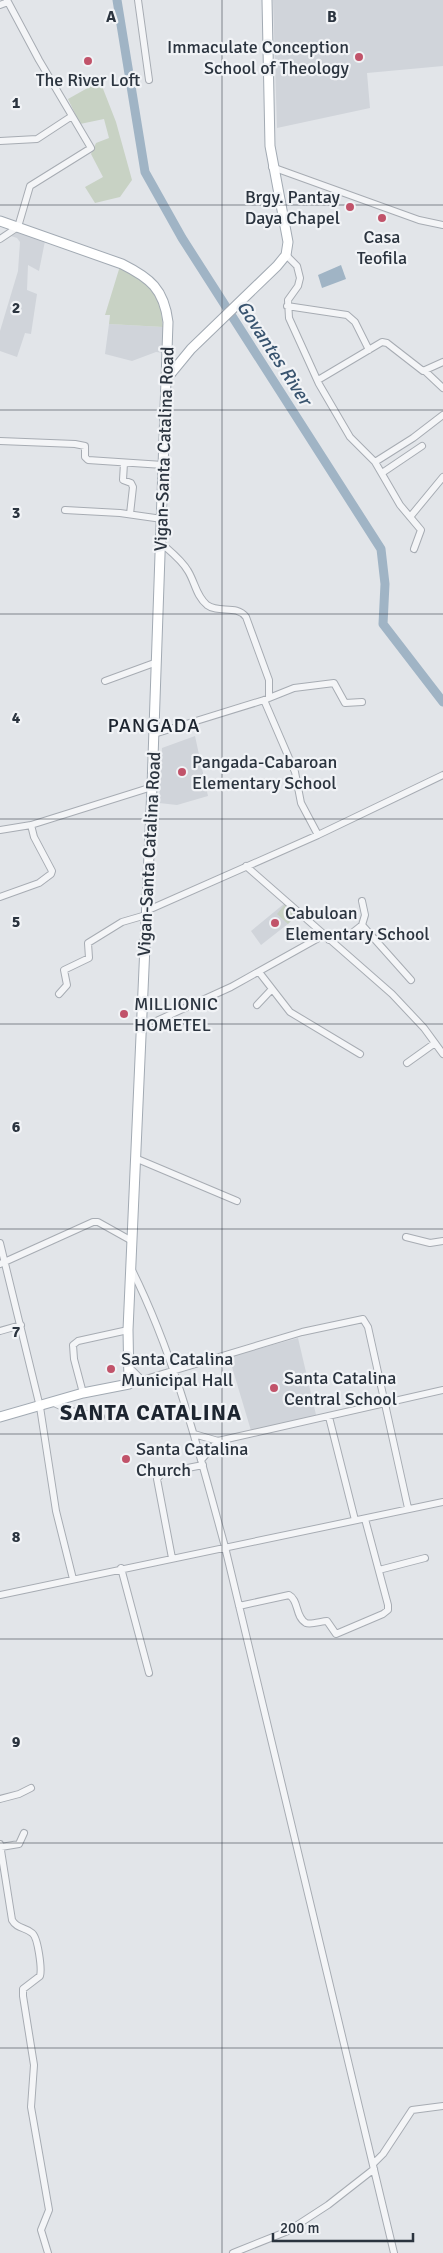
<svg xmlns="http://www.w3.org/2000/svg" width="443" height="2253" font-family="Signika,sans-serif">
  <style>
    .built { fill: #d0d4da }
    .green { fill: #c8d2c4 }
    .water { fill: #a0b4c5 }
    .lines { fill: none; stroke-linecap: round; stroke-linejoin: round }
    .river { stroke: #a0b4c5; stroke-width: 9 }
    .minor-casing { stroke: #a7acb3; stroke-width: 8 }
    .major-casing { stroke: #a2aab3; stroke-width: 11 }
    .minor { stroke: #f4f5f7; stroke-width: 6 }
    .major { stroke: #fff; stroke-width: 9 }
    .grid { fill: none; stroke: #2b343f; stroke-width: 1; stroke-opacity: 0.55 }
    .poi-dot { fill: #c1536a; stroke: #f1f3f6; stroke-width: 2 }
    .labels { text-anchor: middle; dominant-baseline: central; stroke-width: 4.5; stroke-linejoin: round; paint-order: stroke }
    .poi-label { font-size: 18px; fill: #2b343f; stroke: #f1f3f6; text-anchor: start }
    .street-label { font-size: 18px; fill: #2b343f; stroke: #f1f3f6 }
    .water-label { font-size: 19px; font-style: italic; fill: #39546f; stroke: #f1f3f6 }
    .quarter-label { font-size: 20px; letter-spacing: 1px; fill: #1d2530; stroke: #f1f3f6 }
    .district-label { font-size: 22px; font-weight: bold; letter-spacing: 1px; fill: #1d2530; stroke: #f1f3f6 }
    .grid-label { font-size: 16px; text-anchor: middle; font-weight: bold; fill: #2b343f; stroke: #f1f3f6; stroke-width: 4.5; stroke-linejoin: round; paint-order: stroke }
  </style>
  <rect width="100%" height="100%" fill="#e2e5e9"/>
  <!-- built -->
  <path class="built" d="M273 0H443V66L367 73 370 108 277 128Z
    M18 232 45 241 39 271 28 265 27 290 37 294 31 334 25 333 17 357 0 351V331L18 271 20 242 17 238 11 236Z
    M109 324 163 327 164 353 156 352 132 361 105 354Z
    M195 736 208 796 177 805 159 803 162 748Z
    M285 903 298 916 261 945 251 931Z
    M298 1338 317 1419 252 1434 229 1357Z"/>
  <!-- green -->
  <path class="green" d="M100 81 116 122 132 180 120 197 95 203 85 187 103 177 91 154 96 143 109 138 104 119 80 124 68 99Z
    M120 266C127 268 131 272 137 276 159 293 160 300 163 327L109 324 110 315H105Z
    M285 904 297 914 288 924 277 914Z"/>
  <!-- water -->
  <path class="water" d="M341 265 346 279 322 288 318 275Z"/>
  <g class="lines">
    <!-- river -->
    <path class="river" d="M117 0 145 172 182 238 381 549 385 584 383 624 443 702"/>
    <!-- minor casing -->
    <g class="minor-casing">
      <path id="minor" d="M138 0 149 80
        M0 5 8 2
        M0 141 37 139 72 116
        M272 167 419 220 443 225
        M0 239 18 227 30 186 91 148 39 60 7 0
        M286 255 297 266 300 278 298 286 288 300 289 318 319 384 350 437 375 462 400 505 421 530 414 549
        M287 306 347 315 355 322 369 350
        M426 372 443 388
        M318 380 382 342 387 343 423 371 443 362
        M0 441 75 444 85 446V457L88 460 163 465
        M375 462 413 438 443 415
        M124 463 123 480 131 483 133 487 130 514
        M382 473 422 446
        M65 510 120 513 162 519
        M410 517 443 477
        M161 543C170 551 182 560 188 571 195 582 196 596 207 605 219 614 236 604 246 617L269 680V698
        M105 681 157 662
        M264 700 295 772 301 803 318 835
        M154 734 264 700 294 688 334 683 345 703 362 702
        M0 830 31 825 152 787
        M246 866 392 994 424 1028 443 1054
        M0 897 39 883 51 874 52 871 34 837 31 825
        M146 911 318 835 443 775
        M362 925 365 915 362 901
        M329 940 352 933 362 925 411 980
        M259 972 290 1012 360 1054
        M59 994 67 985 64 970 89 958 88 943 122 922 146 915
        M257 1005 272 989
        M141 1028 231 987 324 935
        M407 1063 435 1043
        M135 1158 237 1201
        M406 1237 430 1243 443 1241
        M0 1243 40 1407 56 1511 73 1579
        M0 1264 93 1222H98L132 1241
        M131 1268C175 1356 199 1452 225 1547L394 2253
        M0 1331 21 1325
        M129 1367 142 1380
        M129 1384 302 1332 363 1319 368 1327 408 1508
        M83 1393 74 1359 73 1345 78 1341 128 1330
        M54 1403 71 1411 101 1417
        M329 1417 355 1520
        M194 1434 218 1441 443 1390
        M201 1460 218 1441
        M172 1558 157 1479 162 1473 203 1465
        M121 1568 149 1673
        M379 1570 425 1558
        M0 1595 443 1502
        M239 1606 289 1595C299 1600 295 1617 306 1623 311 1625 322 1621 327 1621L336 1634 383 1614 388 1610V1605L365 1519
        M0 1799 19 1794 31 1788
        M0 1844 12 1920C17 1929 25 1927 32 1933 38 1937 42 1969 40 1976L23 1989V1996L34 2065 31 2107 49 2210 41 2230 48 2253
        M1 1847 19 1844 24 1833
        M373 2164 383 2154 412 2110 443 2106
        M233 2253 288 2231 328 2205 374 2169"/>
    </g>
    <!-- major casing -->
    <g class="major-casing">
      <path id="major" d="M0 221 122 264C150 278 164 289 168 322L152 787 128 1330 129 1384 83 1393 0 1417
        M168 377 191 349 277 266 286 255 288 242 270 146 267 0"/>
    </g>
    <!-- minor -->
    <use href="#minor" class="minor"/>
    <!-- major -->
    <use href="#major" class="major"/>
  </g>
  <!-- grid -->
  <path class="grid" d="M222 0V2253M0 205H443M0 410H443M0 614H443M0 819H443M0 1024H443M0 1229H443M0 1434H443M0 1639H443M0 1843H443M0 2048H443"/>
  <!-- markers -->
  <g class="poi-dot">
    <circle cx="359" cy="57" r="5"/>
    <circle cx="88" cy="61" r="5"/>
    <circle cx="350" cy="207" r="5"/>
    <circle cx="382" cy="218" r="5"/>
    <circle cx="182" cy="772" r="5"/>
    <circle cx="275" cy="923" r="5"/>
    <circle cx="124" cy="1014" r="5"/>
    <circle cx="111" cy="1369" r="5"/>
    <circle cx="274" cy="1388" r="5"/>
    <circle cx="126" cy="1459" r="5"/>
  </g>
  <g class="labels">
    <!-- poi labels -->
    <g class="poi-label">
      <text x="349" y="47" text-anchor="end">Immaculate Conception<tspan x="349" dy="21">School of Theology</tspan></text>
      <text x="88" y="80" text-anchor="middle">The River Loft</text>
      <text x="340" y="197" text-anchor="end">Brgy. Pantay<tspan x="340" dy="21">Daya Chapel</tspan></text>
      <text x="382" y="237" text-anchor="middle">Casa<tspan x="382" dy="21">Teofila</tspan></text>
      <text x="192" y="762">Pangada-Cabaroan<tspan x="192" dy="21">Elementary School</tspan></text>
      <text x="285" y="913">Cabuloan<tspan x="285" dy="21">Elementary School</tspan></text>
      <text x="134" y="1004">MILLIONIC<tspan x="134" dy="21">HOMETEL</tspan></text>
      <text x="121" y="1359">Santa Catalina<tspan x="121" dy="21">Municipal Hall</tspan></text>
      <text x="284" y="1378">Santa Catalina<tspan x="284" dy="21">Central School</tspan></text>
      <text x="136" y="1449">Santa Catalina<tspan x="136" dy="21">Church</tspan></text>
    </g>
    <!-- street labels -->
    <g class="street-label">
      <text transform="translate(164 449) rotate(-88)">Vigan-Santa Catalina Road</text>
      <text transform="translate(149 854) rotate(-87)">Vigan-Santa Catalina Road</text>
    </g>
    <!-- water labels -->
    <g class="water-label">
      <text transform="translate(274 353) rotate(57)">Govantes River</text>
    </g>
    <!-- quarter labels -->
    <g class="quarter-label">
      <text x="154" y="725">PANGADA</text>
    </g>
    <!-- district labels -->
    <g class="district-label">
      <text x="151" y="1412">SANTA CATALINA</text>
    </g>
  </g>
  <g class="grid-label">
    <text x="111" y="22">A</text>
    <text x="332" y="22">B</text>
    <text x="16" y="108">1</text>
    <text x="16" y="313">2</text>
    <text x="16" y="518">3</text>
    <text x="16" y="723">4</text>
    <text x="16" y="927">5</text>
    <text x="16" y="1132">6</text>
    <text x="16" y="1337">7</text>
    <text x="16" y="1542">8</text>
    <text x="16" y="1747">9</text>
  </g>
  <!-- scale -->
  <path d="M273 2233v8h140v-8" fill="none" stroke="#2b343f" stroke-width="2.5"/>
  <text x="280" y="2233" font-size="15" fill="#2b343f" stroke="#f1f3f6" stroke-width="4" paint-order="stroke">200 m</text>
</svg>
